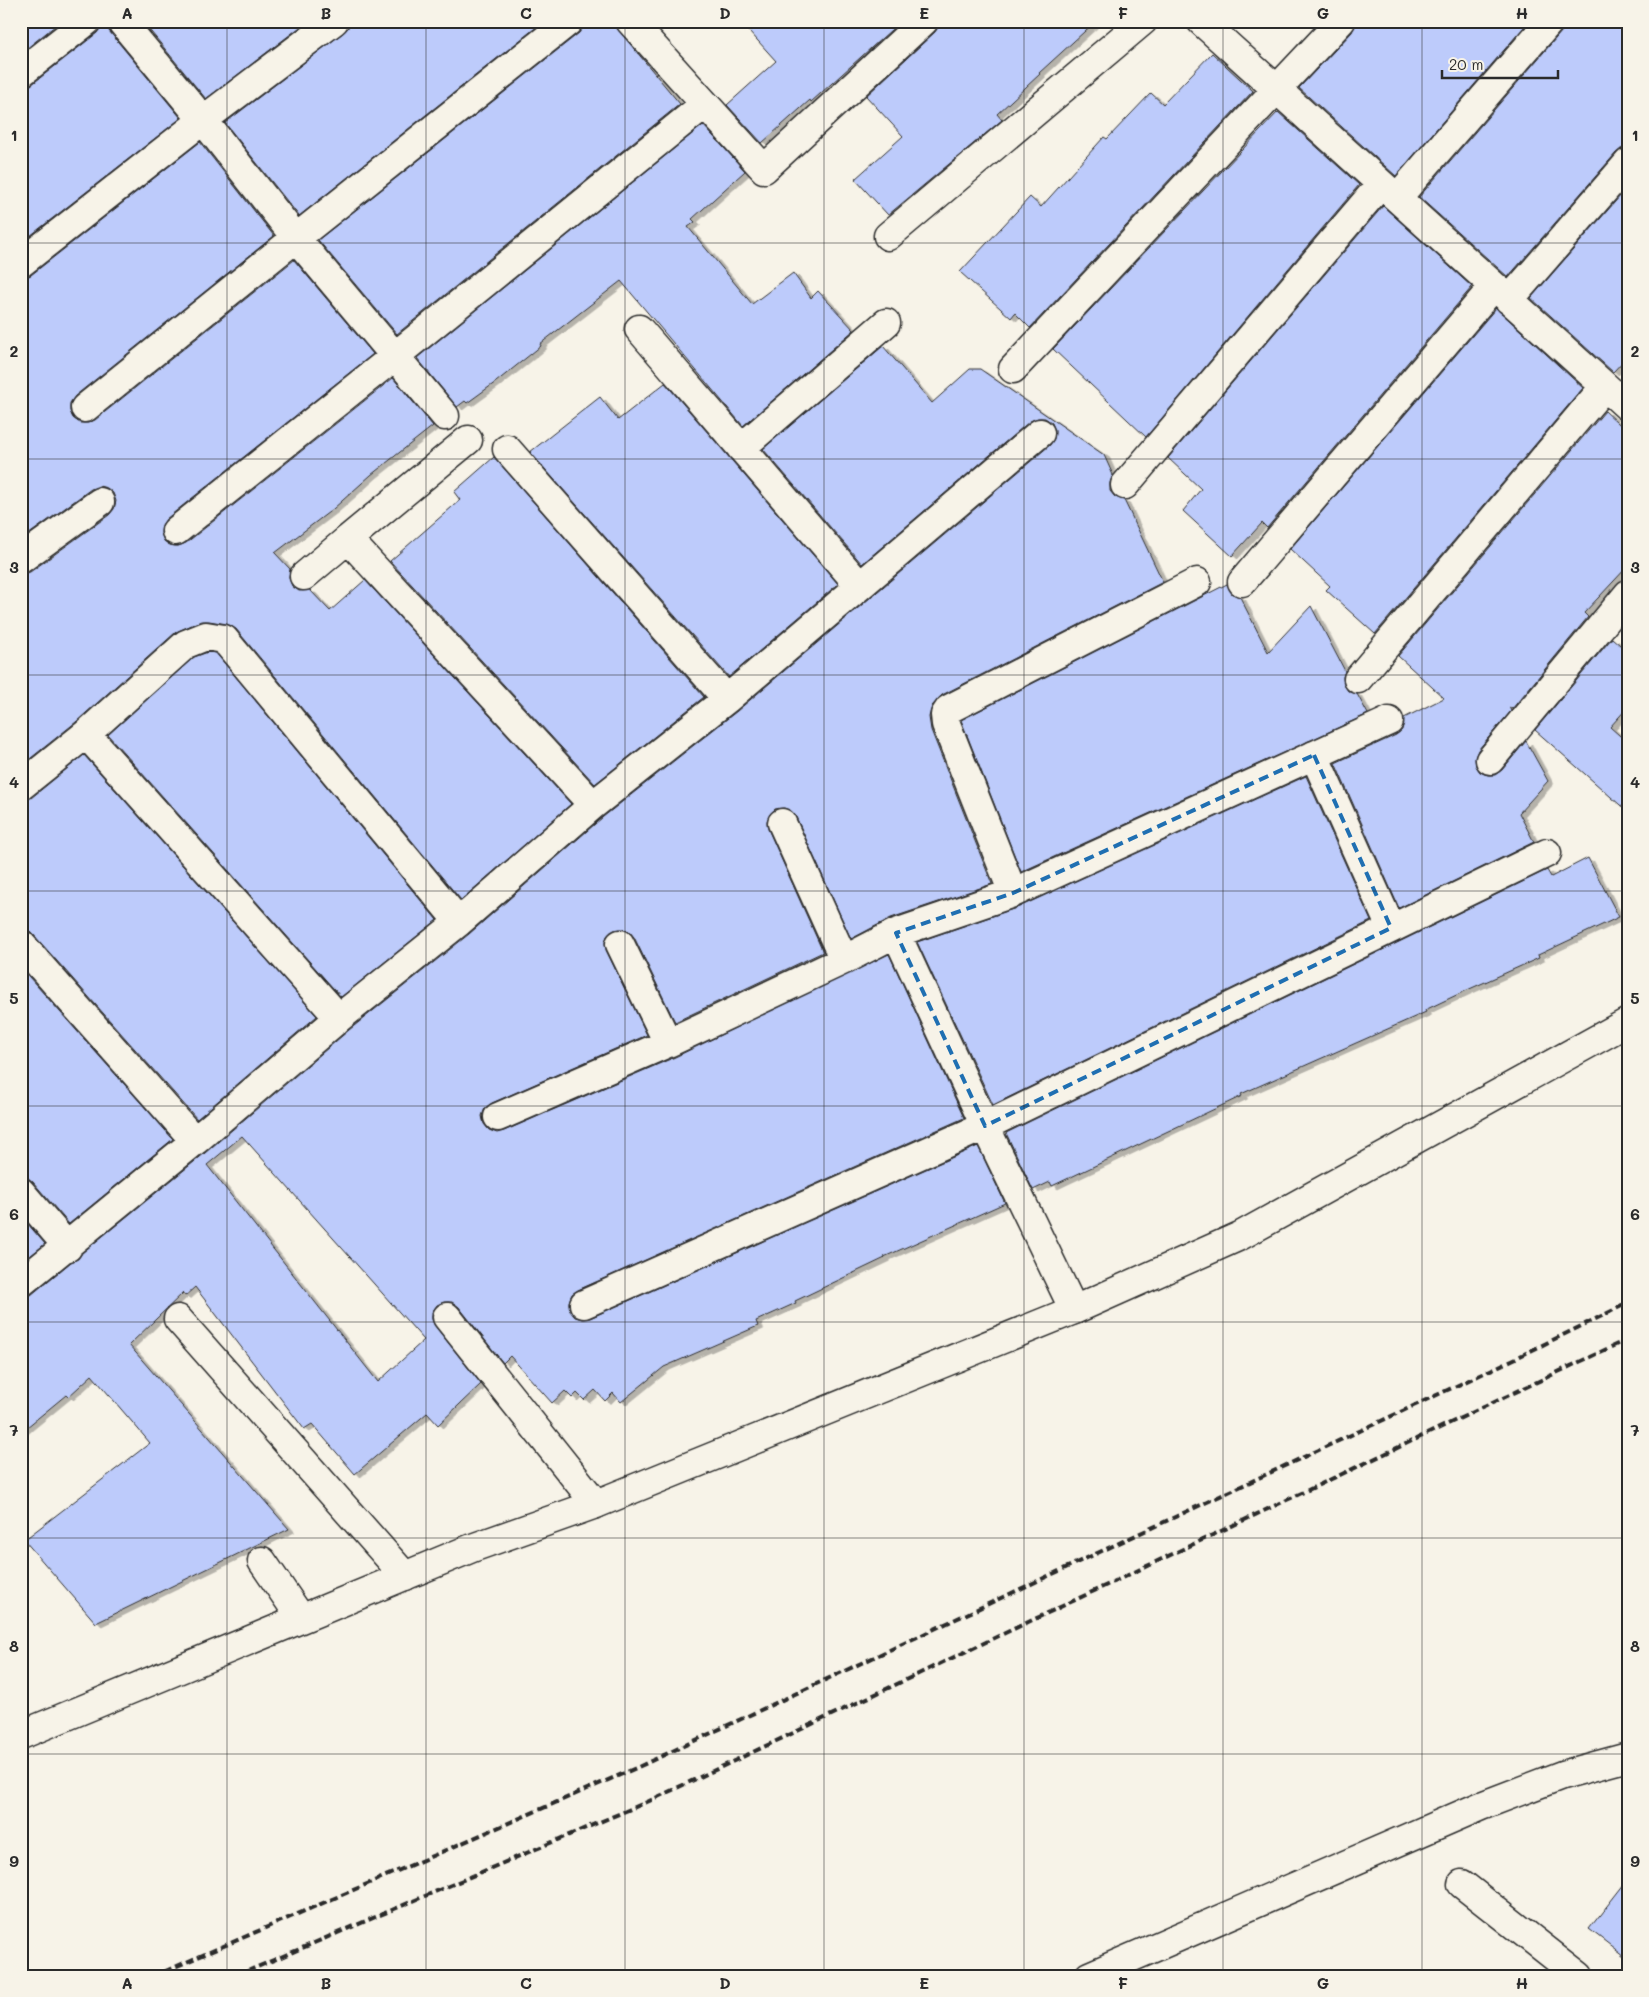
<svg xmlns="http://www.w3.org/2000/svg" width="1649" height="1997" font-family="Mali,sans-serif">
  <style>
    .building { fill: #bdcbfb; stroke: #2b2b2b; fill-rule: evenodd; filter: url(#shadow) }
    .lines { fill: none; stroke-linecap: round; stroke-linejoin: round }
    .street-casing { stroke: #2b2b2b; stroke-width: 31 }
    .secondary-casing { stroke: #2b2b2b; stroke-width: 31 }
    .street { stroke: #f7f3e8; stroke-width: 28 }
    .secondary { stroke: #f7f3e8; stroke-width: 28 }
    .rail { stroke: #2b2b2b; stroke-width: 4; stroke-dasharray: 8 4; stroke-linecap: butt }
    .marked { fill: none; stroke: #1f6fb2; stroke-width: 4; stroke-dasharray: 10 6; stroke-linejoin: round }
    .grid { fill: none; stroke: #2b2b2b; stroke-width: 1; stroke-opacity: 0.55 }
    .neatline { fill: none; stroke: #2b2b2b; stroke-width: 2 }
    .grid-label { font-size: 16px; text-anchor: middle; font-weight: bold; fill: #2b2b2b }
  </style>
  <defs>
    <filter id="shadow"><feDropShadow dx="5.5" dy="3" stdDeviation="0" flood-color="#0004"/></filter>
  </defs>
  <rect width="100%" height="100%" fill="#f7f3e8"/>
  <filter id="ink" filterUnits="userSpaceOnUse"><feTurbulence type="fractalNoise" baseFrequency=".02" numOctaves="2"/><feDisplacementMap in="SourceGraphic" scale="10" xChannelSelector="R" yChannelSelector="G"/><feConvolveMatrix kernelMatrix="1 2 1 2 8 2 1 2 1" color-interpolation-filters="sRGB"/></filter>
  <g filter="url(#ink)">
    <!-- building -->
    <path class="building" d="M21 21H61L21 53Z
      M102 21H106L109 31 181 118 21 243V88L31 85 97 33 101 27Z
      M142 21H308L206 99Z
      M349 21H544L299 216 225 123 343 33 348 28Z
      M584 21H611L680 104 397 334 318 240 579 33 583 27Z
      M740 21H901L811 102 810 100 762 143 727 105 776 61Z
      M939 21H1096L1039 73 1040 74 997 114 1002 120 888 215 855 179 903 136 866 96 935 32 939 26Z
      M1356 21H1529L1396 176 1299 88 1352 32Z
      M1565 21H1628V148H1622L1616 153 1508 277 1419 197 1562 31Z
      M1212 53 1253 91 1030 328 1015 313 1011 318 960 272 1030 197 1041 207 1104 137 1107 139 1151 93 1163 104Z
      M1278 112 1359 185 1146 437 1053 349Z
      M703 125 745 171 692 219 695 222 688 227 752 304 793 273 811 298 818 291 854 330 743 426 621 281 540 344 541 346 496 382 467 403 465 401 457 407 417 358Z
      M200 142 274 236 75 396 70 403V411L73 418 80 423H88L95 420 294 260 373 354 166 519 162 525 161 533 164 541 170 545 178 546 186 543 393 378 433 426 371 475 333 509 275 553 290 569 289 578 292 586 299 591 310 590 330 611 365 580 571 804 461 900 236 629 227 624 209 621H201L176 632 76 722 21 766V574L30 572 109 515 114 509 116 501 113 493 107 488 99 486 91 489 21 540V278L31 275Z
      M1628 187V356L1613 372 1531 298Z
      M1383 206 1472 287 1267 528 1262 523 1232 556 1183 511 1201 489 1168 458Z
      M1496 308 1583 388 1375 634 1326 590 1330 586 1290 549Z
      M883 346 932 403 970 369H980L1104 455 1113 475 1110 483V491L1115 497 1124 500 1163 582 942 695 932 706 929 717 931 730 992 884 891 918 851 939 796 817 791 811 784 808 775 809 770 814 767 821 768 829 823 952 675 1022 634 937 629 931 622 929 614 930 607 936 605 942 606 950 647 1035 492 1103 485 1108 482 1116 484 1124 489 1130 497 1133 504 1131 675 1057 889 954 964 1118 578 1290 572 1294 569 1302 570 1311 575 1317 582 1319 590 1318 978 1146 1005 1203 884 1257 885 1258 795 1301 796 1303 756 1321 758 1326 664 1367 621 1402 613 1393 605 1401 595 1390 584 1400 577 1393 572 1398 565 1391 552 1403 510 1356 503 1363 459 1307 452 1302H444L437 1305 432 1312V1319L435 1326 481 1384 438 1425 427 1413 355 1474 312 1424 304 1429 195 1287 185 1296 183 1293 129 1345 289 1529 96 1623 24 1540 150 1443 92 1375 68 1397 66 1395 21 1432V1298L31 1295 71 1262 78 1259 82 1253 205 1153 349 1030 469 934 603 817 737 711 1050 445 1054 439 1055 431 1052 423 1045 418H1038L1030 421 862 564 763 449ZM242 1136 424 1340 378 1382 207 1165Z
      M665 383 838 584 729 677 530 452 600 397 618 420Z
      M1605 411 1628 432V566L1584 613 1588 617 1512 709 1509 707 1511 711 1478 750 1475 758 1476 766 1480 772 1488 775H1495L1502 770 1526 741 1548 781 1519 813 1534 842 1399 908 1335 763 1396 735 1402 730 1404 718 1444 698 1398 656Z
      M494 457 704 697 595 784 390 561 460 500 454 492Z
      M1227 584 1232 594 1240 597 1268 652 1311 606 1345 671 1343 677 1344 685 1348 691 1357 694 1368 714 1021 872 961 720Z
      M1612 638 1628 652V707L1610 727 1628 743V812L1535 730Z
      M208 652 216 653 437 920 341 997 108 735 194 657Z
      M84 755 317 1016 197 1119 33 934 26 929H21V801L31 798Z
      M1306 776 1371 921 993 1105 917 942 1019 907Z
      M1588 858 1619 917 1538 955 1539 958 1465 991 1425 1010 1426 1012 1241 1094 1242 1096 1088 1169 1052 1186 1050 1182 1033 1190 1006 1133 1547 870 1551 877Z
      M21 968 173 1139 69 1224 33 1182 27 1177H21Z
      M21 1216 45 1244 21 1263Z
      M1628 1879V1959L1589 1929Z"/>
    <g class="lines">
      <!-- street casing -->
      <g class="street-casing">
        <path id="street" d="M121 21 203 120 296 238 445 416
          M630 21 764 169 924 21
          M1201 21 1628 407
          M21 73 87 21
          M1397 198 1550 21
          M888 236 1143 21
          M21 263 203 120 334 21
          M1509 300 1628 163
          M639 329 860 586
          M1013 369 1341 21
          M85 408 296 238 569 21
          M741 448 886 323
          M507 449 727 699
          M1125 485 1381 184
          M176 531 395 356 705 104
          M348 539 468 440
          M21 559 100 502
          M304 576 348 539 593 805
          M1242 582 1494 286
          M1358 679 1605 386
          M86 734 339 1018
          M1314 755 1391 928
          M1490 760 1628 594
          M21 786 86 734 186 644 206 636 224 639 459 922
          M782 823 844 960
          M1013 893 946 724 945 715 949 709 1197 582
          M896 933 985 1126 1074 1310
          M21 944 195 1141
          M620 944 668 1043
          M498 1117 668 1043 844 960 896 933 1013 893 1389 721
          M21 1192 68 1247
          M21 1283 195 1141 339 1018 459 922 593 805 727 699 1040 433
          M584 1304 985 1126 1547 853
          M447 1317 596 1504
          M178 1319 405 1576
          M262 1561 301 1618
          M1462 1884 1579 1976
          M1089 1976 1481 1806 1562 1775 1628 1757"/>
      </g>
      <!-- secondary casing -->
      <g class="secondary-casing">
        <path id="secondary" d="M21 1735 472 1548 596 1504 1074 1310 1240 1236 1628 1022"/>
      </g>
      <!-- street -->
      <use href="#street" class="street"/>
      <!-- secondary -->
      <use href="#secondary" class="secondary"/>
      <!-- rail -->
      <path class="rail" d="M154 1976 636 1768 1512 1360 1628 1303
        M236 1976 647 1802 1628 1339"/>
    </g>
  </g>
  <!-- marked area -->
  <path class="marked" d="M1314 755 1391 928 985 1126 896 933 1013 893Z"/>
  <!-- grid -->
  <path class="grid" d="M227 21V1976M426 21V1976M625 21V1976M824 21V1976M1024 21V1976M1223 21V1976M1422 21V1976M21 243H1628M21 459H1628M21 675H1628M21 891H1628M21 1106H1628M21 1322H1628M21 1538H1628M21 1754H1628"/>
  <!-- margin -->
  <rect width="1649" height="1997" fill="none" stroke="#f7f3e8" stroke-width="55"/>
  <!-- scale -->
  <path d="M1442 70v8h116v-8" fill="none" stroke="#2b2b2b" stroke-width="2.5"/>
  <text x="1449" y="70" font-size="15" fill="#2b2b2b" stroke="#f7f3e8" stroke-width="4" paint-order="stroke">20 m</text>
  <rect x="28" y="28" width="1594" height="1942" class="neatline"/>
  <g class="grid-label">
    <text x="127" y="19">A</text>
    <text x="326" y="19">B</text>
    <text x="526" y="19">C</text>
    <text x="725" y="19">D</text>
    <text x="924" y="19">E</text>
    <text x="1123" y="19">F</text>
    <text x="1323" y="19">G</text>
    <text x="1522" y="19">H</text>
    <text x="14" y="141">1</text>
    <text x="1635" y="141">1</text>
    <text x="14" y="357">2</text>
    <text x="1635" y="357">2</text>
    <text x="14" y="573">3</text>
    <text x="1635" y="573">3</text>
    <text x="14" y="788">4</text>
    <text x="1635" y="788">4</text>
    <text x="14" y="1004">5</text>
    <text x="1635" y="1004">5</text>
    <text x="14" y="1220">6</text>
    <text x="1635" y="1220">6</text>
    <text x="14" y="1436">7</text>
    <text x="1635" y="1436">7</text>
    <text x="14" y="1652">8</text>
    <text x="1635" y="1652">8</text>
    <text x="14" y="1867">9</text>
    <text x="1635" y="1867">9</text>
    <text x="127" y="1989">A</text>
    <text x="326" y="1989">B</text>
    <text x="526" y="1989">C</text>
    <text x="725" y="1989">D</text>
    <text x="924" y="1989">E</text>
    <text x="1123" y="1989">F</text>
    <text x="1323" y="1989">G</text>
    <text x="1522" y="1989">H</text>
  </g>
</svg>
